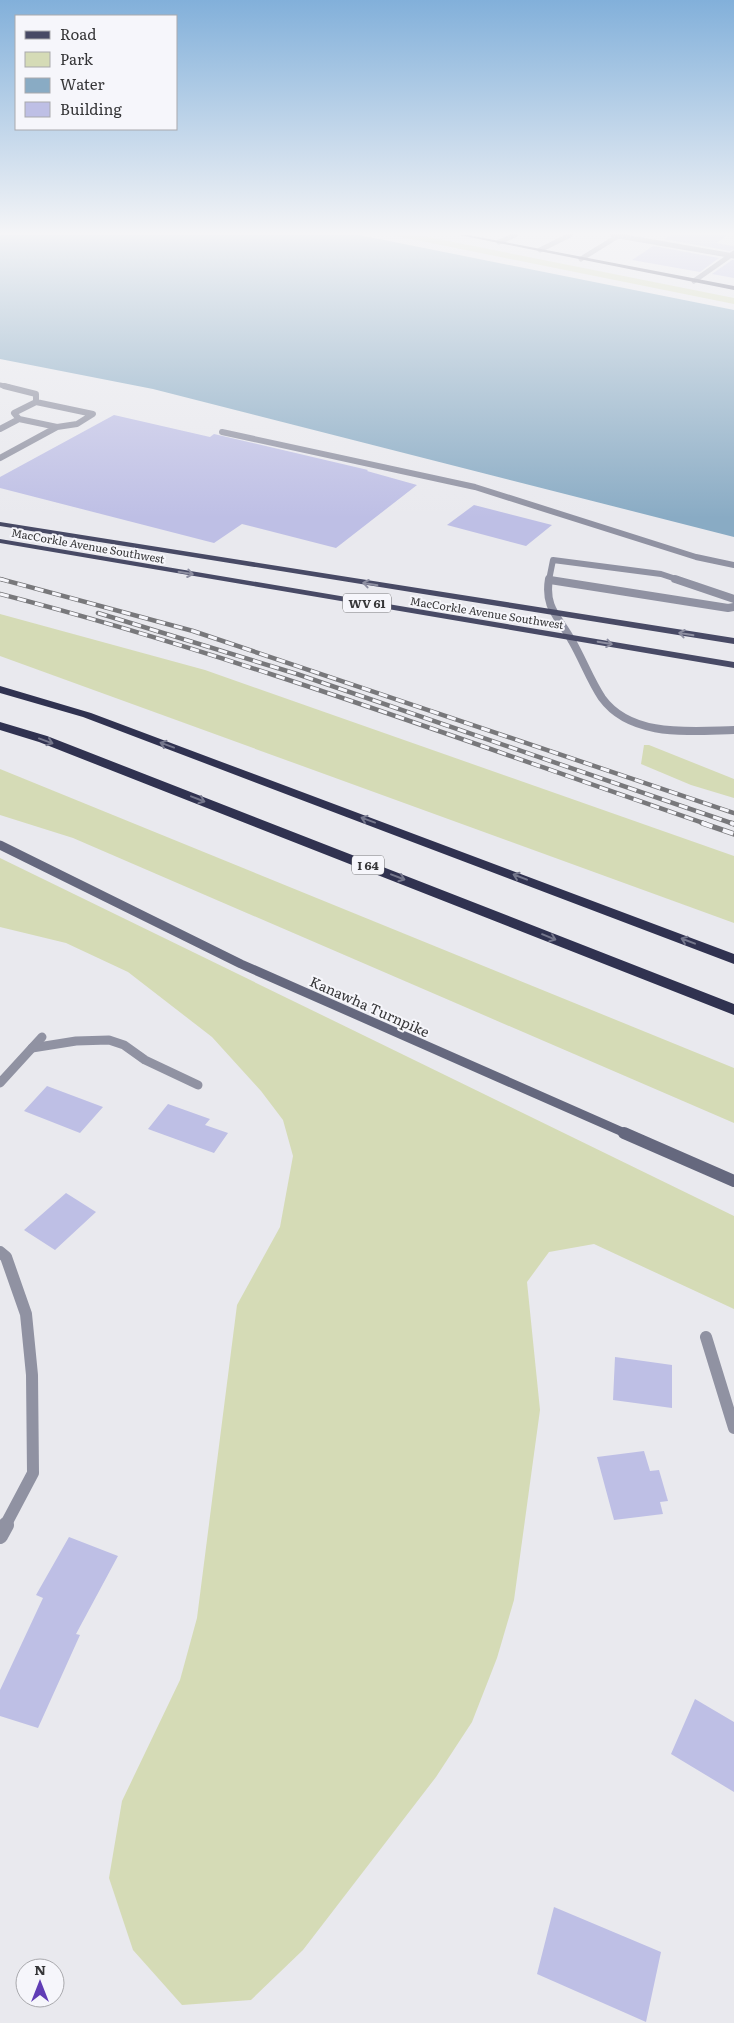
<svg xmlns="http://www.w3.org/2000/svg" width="734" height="2023" font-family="Literata,serif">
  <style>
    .green { fill: #d5dbb6 }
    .water { fill: #89abc4 }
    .building { fill: #bebfe5 }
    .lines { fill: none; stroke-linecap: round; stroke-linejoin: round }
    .service-far3 { stroke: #9092a2; stroke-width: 5 }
    .service-far2 { stroke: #9092a2; stroke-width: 6 }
    .service-far1 { stroke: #9092a2; stroke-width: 8 }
    .service { stroke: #9092a2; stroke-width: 9 }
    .minor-far3 { stroke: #9092a2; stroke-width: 5 }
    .minor-far2 { stroke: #9092a2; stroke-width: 9 }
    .minor-far1 { stroke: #9092a2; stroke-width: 12 }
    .minor { stroke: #9092a2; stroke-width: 16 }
    .secondary-far1 { stroke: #65687e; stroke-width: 9 }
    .secondary { stroke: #65687e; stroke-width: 12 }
    .primary { fill: #484a65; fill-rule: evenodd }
    .motorway { fill: #303250; fill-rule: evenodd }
    .rail-far2-casing { stroke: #78787b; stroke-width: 4 }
    .rail-far1-casing { stroke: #78787b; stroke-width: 4.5 }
    .rail-casing { stroke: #78787b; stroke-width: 5.5 }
    .rail-far2 { stroke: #f6f6fb; stroke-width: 2.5; stroke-dasharray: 7; stroke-linecap: butt }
    .rail-far1 { stroke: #f6f6fb; stroke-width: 3; stroke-dasharray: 9; stroke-linecap: butt }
    .rail { stroke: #f6f6fb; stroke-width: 4; stroke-dasharray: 11; stroke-linecap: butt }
    .oneway { stroke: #8e8fa1 }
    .oneway2 { stroke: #75778c }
    .labels { text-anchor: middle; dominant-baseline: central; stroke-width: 4; stroke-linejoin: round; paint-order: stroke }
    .far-street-label { font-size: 11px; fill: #363638; stroke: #f6f6fb }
    .shield { fill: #f6f6fb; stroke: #707072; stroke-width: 1 }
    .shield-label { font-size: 12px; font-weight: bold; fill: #363638 }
    .street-label { font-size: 14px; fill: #363638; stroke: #f6f6fb }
  </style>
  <rect width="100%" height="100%" fill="#e9e9ee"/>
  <!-- green -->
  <path class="green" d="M391 235H418L734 298V304Z
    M0 614 205 670 734 856V923L0 656Z
    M644 745H649L734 779V798L691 785 641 764Z
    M0 769 734 1068V1123L73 838 0 815Z
    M0 858 734 1216V1309L594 1244 549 1252 527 1282 540 1410 514 1600 497 1658 472 1722 436 1777 303 1950 251 2000 182 2005 133 1950 109 1878 122 1801 180 1680 197 1618 237 1305 280 1227 293 1156 283 1120 261 1091 212 1037 128 972 66 943 0 927Z"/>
  <!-- water -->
  <path class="water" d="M0 235H359L734 310V537L153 389 0 359Z"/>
  <!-- building -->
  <path class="building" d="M671 235H728L716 243 734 246V249L730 251 664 239Z
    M653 246 719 258 700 272 632 260Z
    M732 260H734V278L712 274Z
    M114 415 210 437 214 434 368 470 367 471 417 485 336 548 242 524 214 543 0 488V477Z
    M474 505 552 525 526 546 447 525Z
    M47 1086 103 1107 80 1133 24 1111Z
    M168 1104 210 1119 205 1125 228 1133 214 1153 148 1129Z
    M66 1193 96 1212 55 1250 24 1230Z
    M615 1357 672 1365V1408L613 1400Z
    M644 1451 650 1471 659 1470 668 1501 660 1502 663 1514 614 1520 597 1457Z
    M69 1537 118 1556 76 1634 80 1635 38 1728 0 1716V1690L43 1598 36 1595Z
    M695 1699 734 1722V1792L671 1754Z
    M554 1907 661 1952 646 2022 537 1974Z"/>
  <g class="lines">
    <!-- service-far3 -->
    <path class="service-far3" d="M613 235 734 256
      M499 242 515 235
      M540 250 570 235
      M581 259 618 236
      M0 385 9 387"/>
    <!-- service-far2 -->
    <path class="service-far2" d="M4 386 36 394V402
      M19 419 57 427
      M0 429 19 419 14 413 36 402 93 414 77 424 57 427 0 458
      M222 432 475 487 696 557 734 565
      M549 580 553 560 661 574 679 580"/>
    <!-- service-far1 -->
    <path class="service-far1" d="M549 579C544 608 559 617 572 641 583 660 590 680 602 698 631 738 691 731 734 730
      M675 579 734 599
      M550 580 728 608 734 607"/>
    <!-- service -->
    <path class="service" d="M32 1048 76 1041 109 1040 124 1045 145 1060 198 1085"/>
    <!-- minor-far3 -->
    <path class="minor-far3" d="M694 281 734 253"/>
    <!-- minor-far2 -->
    <path class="minor-far2" d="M0 1083 42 1037"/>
    <!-- minor-far1 -->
    <path class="minor-far1" d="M0 1252 6 1257 26 1314 32 1375 33 1473 5 1526
      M706 1337 734 1428"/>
    <!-- minor -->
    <path class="minor" d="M0 1536 6 1525"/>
    <!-- secondary-far1 -->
    <path class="secondary-far1" d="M0 845 241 964 627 1134"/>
    <!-- secondary -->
    <path class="secondary" d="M624 1133 734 1181"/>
    <!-- primary -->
    <path class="primary" d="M459 235H468L734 286V290Z
      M0 522 734 638V644L0 526Z
      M0 539 734 662V668L0 543Z"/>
    <!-- motorway -->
    <path class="motorway" d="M0 686 91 713 734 954V964L83 717 0 693Z
      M0 722 47 736 734 1004V1015L39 742 0 730Z"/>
    <!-- rail-far2 casing -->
    <g class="rail-far2-casing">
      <path id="rail-far2" d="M0 579 4 580"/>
    </g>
    <!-- rail-far1 casing -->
    <g class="rail-far1-casing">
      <path id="rail-far1" d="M0 579 193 631 734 813
        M0 594C240 656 472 744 706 824
        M98 613 297 674 734 824"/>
    </g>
    <!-- rail casing -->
    <g class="rail-casing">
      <path id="rail" d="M702 823 734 834
        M731 823 734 824"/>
    </g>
    <!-- rail-far2 -->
    <use href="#rail-far2" class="rail-far2"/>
    <!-- rail-far1 -->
    <use href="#rail-far1" class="rail-far1"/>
    <!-- rail -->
    <use href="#rail" class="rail"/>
  </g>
  <!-- one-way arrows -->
  <defs><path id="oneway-shaft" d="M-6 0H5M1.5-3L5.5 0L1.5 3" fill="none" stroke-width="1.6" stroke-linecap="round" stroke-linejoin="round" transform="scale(1.25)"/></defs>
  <g class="oneway">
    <use href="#oneway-shaft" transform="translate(186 573) rotate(9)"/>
    <use href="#oneway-shaft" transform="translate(370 584) rotate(-171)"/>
    <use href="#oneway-shaft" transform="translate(686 634) rotate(-171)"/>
    <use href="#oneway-shaft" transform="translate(605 643) rotate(10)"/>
  </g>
  <g class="oneway2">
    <use href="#oneway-shaft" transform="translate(46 741) rotate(20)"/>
    <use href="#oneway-shaft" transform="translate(167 745) rotate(-160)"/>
    <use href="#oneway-shaft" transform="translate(198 799) rotate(21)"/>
    <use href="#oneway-shaft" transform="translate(368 820) rotate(-160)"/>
    <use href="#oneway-shaft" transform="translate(398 877) rotate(21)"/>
    <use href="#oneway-shaft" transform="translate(520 877) rotate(-159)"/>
    <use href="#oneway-shaft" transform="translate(549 937) rotate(22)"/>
    <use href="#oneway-shaft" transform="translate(688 941) rotate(-159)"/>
  </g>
  <!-- sky -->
  <linearGradient id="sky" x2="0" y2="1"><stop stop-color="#82b0da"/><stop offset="0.45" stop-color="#f5f5f7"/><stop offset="1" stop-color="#f5f5f7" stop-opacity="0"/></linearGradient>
  <rect width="734" height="518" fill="url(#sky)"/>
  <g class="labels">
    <!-- far-street labels -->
    <g class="far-street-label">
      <text transform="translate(88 545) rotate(10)">MacCorkle Avenue Southwest</text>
      <text transform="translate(487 612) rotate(9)">MacCorkle Avenue Southwest</text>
    </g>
    <!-- shield labels -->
    <g class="shield">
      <rect x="343" y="593.5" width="48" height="19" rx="4"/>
      <rect x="352" y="855.5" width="32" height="19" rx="4"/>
    </g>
    <g class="shield-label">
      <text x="367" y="603">WV 61</text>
      <text x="368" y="865">I 64</text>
    </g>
    <!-- street labels -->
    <g class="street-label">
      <text transform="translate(370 1006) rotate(24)">Kanawha Turnpike</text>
    </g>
  </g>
  <!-- legend -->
  <rect x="15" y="15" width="162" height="115" fill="#f6f6fb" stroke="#a9a9ad"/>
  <rect x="25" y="31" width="25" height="8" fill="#484a65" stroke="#a9a9ad"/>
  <text x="60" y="40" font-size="15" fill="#363638">Road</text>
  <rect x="25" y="52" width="25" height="15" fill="#d5dbb6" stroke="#a9a9ad"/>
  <text x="60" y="65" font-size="15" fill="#363638">Park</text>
  <rect x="25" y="78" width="25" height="15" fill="#89abc4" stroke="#a9a9ad"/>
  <text x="60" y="90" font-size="15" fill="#363638">Water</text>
  <rect x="25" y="102" width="25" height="15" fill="#bebfe5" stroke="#a9a9ad"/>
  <text x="60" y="115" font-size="15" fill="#363638">Building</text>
  <!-- north arrow -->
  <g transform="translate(40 1983)"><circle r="24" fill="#f6f6fb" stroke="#a9a9ad"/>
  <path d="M0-4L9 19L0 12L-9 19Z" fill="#603db5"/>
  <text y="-8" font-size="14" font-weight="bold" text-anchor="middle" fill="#363638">N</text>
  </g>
</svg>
